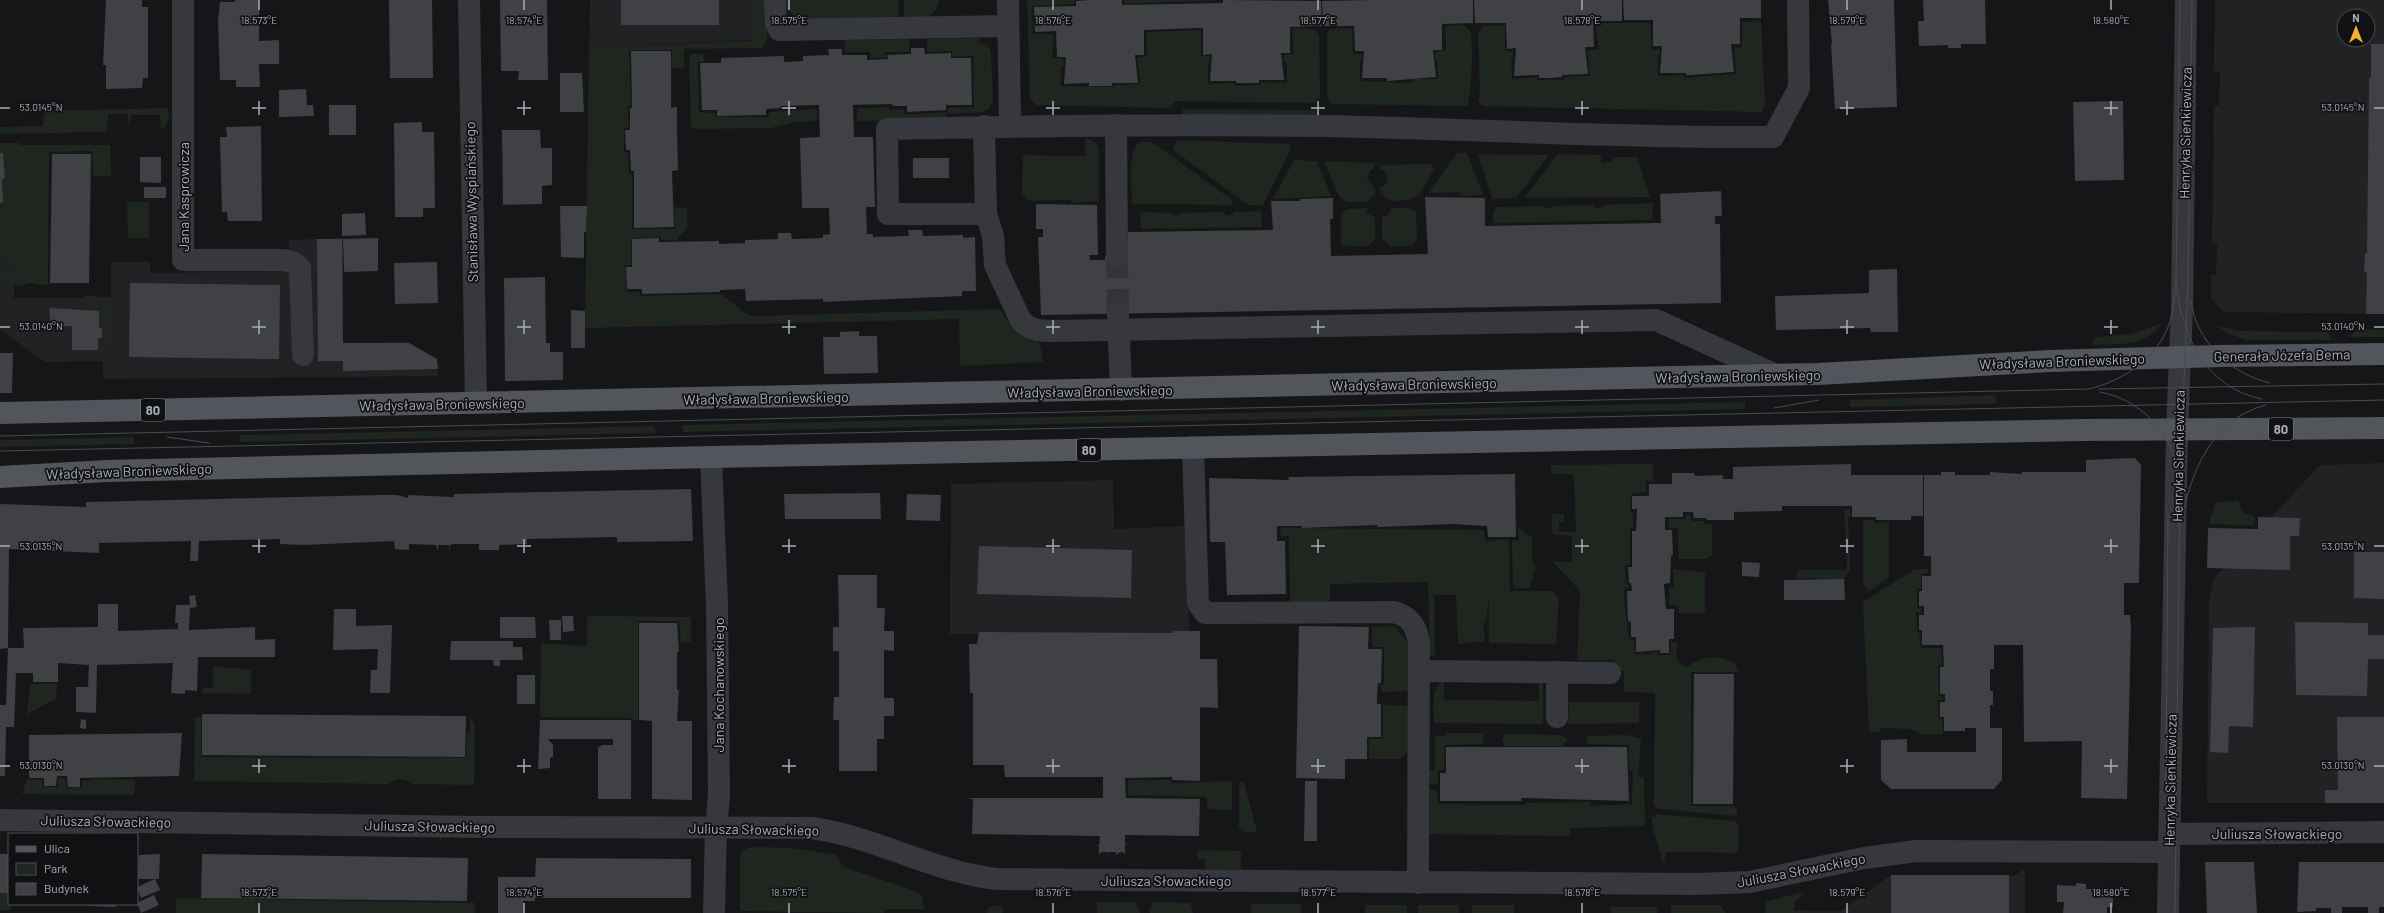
<svg xmlns="http://www.w3.org/2000/svg" width="2384" height="913" font-family="Barlow,sans-serif">
  <style>
    .built { fill: #222225; fill-rule: evenodd }
    .green { fill: #1e261f }
    .building { fill: #404145 }
    .lines { fill: none; stroke-linecap: round; stroke-linejoin: round }
    .minor-tunnel { stroke: #333438; stroke-width: 22; stroke-dasharray: 22 11; stroke-linecap: butt }
    .minor { stroke: #37383d; stroke-width: 22 }
    .primary { stroke: #53555c; stroke-width: 22 }
    .tram { stroke: #4a4c52; stroke-width: 1 }
    .ticks { fill: none; stroke: #a8adb8; stroke-width: 1.5 }
    .labels { text-anchor: middle; dominant-baseline: central; stroke-width: 3.5; stroke-linejoin: round; paint-order: stroke }
    .shield { fill: #111113; stroke: #7b7e86; stroke-width: 1 }
    .shield-label { font-size: 13px; font-weight: bold; fill: #a8adb8 }
    .street-label { font-size: 14px; fill: #a8adb8; stroke: #111113 }
    .ticks-label { font-size: 10px; text-anchor: middle; fill: #a8adb8; stroke: #111113; stroke-width: 3.5; stroke-linejoin: round; paint-order: stroke }
  </style>
  <rect width="100%" height="100%" fill="#161618"/>
  <!-- built -->
  <path class="built" d="M590 0H753V40L589 47Z
    M2215 0H2384V314L2224 312 2211 298V275H2216L2217 244H2212L2214 106 2219 105 2220 72 2214 71ZM2344 16H2368V40H2344Z
    M0 143H20L19 226 15 256 14 298H111V262H150V273L289 271V240L343 238V343L406 342 437 359 438 376 103 379V361L45 362 0 329Z
    M2384 463V803H2207L2209 599 2214 578 2320 465Z
    M1113 480 1114 529 1186 526 1189 631H1173V633L950 634 951 484Z
    M2025 869V913H1774V910L1841 911 1891 875 2013 876Z"/>
  <!-- green -->
  <path class="green" d="M752 0H767V41L762 48 684 49V68H672V50H629L631 106H627L629 128H624V152H628L629 174H632V229H675V207L687 208V229L678 237V240H661V237L631 238V265H625L626 292H639L640 296 721 294 749 316 1000 309C1005 317 1010 326 1018 332 1037 346 1040 331 1043 362L960 366 959 319 585 328 589 47 753 41Z
    M782 0H898L899 15 896 18 799 20 788 11Z
    M904 0H939C937 18 921 19 907 18L904 15Z
    M1027 0H1075L1074 4 1032 6 1033 34H1054L1052 58H1063L1064 66H1061V86L1114 87V85L1140 84 1137 58 1147 56 1146 32 1201 30V56H1210V62L1208 63V84L1234 83V86L1261 85 1262 82 1287 83V62H1284V55L1294 54 1292 28 1314 29 1319 35 1320 98 1314 103 1176 101 1169 108 1036 105 1030 99Z
    M1124 0H1221L1124 4Z
    M1761 21 1765 104 1762 112 1483 106 1478 101 1480 90 1478 33 1483 26 1505 25V51H1513V58L1511 59 1512 79 1537 77V80H1565V77L1590 76 1587 51 1599 49 1595 23H1650L1652 50 1660 49V55H1658V76L1684 75V78L1736 74 1734 48 1742 47V22Z
    M1464 25C1466 27 1469 30 1470 32 1474 41 1471 99 1467 106L1331 104 1327 97V32L1330 29 1352 28 1353 54 1362 55V60L1360 61V81L1412 83 1413 79H1438L1437 60 1435 59V52L1446 50 1445 26Z
    M979 38V43L987 45 991 51 993 100 989 109 982 112 946 114V119L857 121V108L889 107 890 110 904 109 905 115 948 112V108L974 107 973 56 953 57 952 51 927 52V39Z
    M908 39 910 42 909 52H885L886 57 870 58V52H844L845 40Z
    M691 54H703L705 62H698L699 112 715 113V117H769V112L817 109V121L795 122 771 128 694 129 691 127 689 59Z
    M168 108 169 120 163 129H161L160 115H131L130 130 127 114H108L107 132 0 134V127L43 126 44 111Z
    M1183 109 1316 110 1319 119 1182 115Z
    M1085 137 1097 144 1099 148V201L1071 203V200L1030 201 1022 193 1023 155 1085 156Z
    M1177 140 1289 144 1291 149 1263 205H1248L1173 150Z
    M1139 142H1152L1231 199 1233 205 1132 204C1132 189 1127 151 1139 142Z
    M0 145H110L111 176H93L92 151 49 152 48 284C42 287 35 283 29 283 24 284 22 287 16 286L1 249H4L2 226H4L2 179H5L3 153H0Z
    M1457 153H1467L1483 195 1460 196V192L1428 193Z
    M1478 154 1549 155 1516 198 1492 199Z
    M1558 154 1601 155V163L1612 162 1613 157H1637L1650 197 1524 198Z
    M1294 160 1317 161 1331 196 1273 199Z
    M1324 161 1374 163V169L1370 170 1367 180 1375 188V195L1366 202H1347L1339 197Z
    M1431 164 1434 169C1418 196 1423 201 1390 201L1380 193V187L1386 184 1388 177 1385 172 1380 169V165Z
    M127 202H149V238H128Z
    M1653 203 1652 220 1493 223V213L1496 207 1545 206V208H1552V206L1595 205 1594 208H1603L1604 205Z
    M1367 208 1368 209 1366 212 1375 218V239L1368 246H1347L1341 244V213L1348 209Z
    M1390 208H1410L1416 212 1417 240 1411 246H1390L1382 238V216L1385 217 1391 211Z
    M1261 211 1262 227 1141 229 1140 212 1172 213V215L1179 216 1180 213 1225 212V215H1233V212Z
    M0 260 2 261 12 288 7 289 6 282 3 285 1 283 3 265 0 263Z
    M84 296 108 297V345L101 347V341H104V326L101 325 102 308 84 306Z
    M2161 324C2143 348 2120 343 2093 345L2092 341 2097 337 2131 334Z
    M2217 326 2241 331 2328 332 2332 340H2246L2227 333Z
    M2358 329 2384 330V337H2349Z
    M1996 395V404L1850 407V400Z
    M1745 402V409L683 432 682 425Z
    M654 426 655 433 240 442V435Z
    M134 437V444L0 447V440Z
    M1653 464V481H1646V492L1631 494 1630 511 1633 512 1634 528 1630 529V565H1625L1626 585H1629L1628 588 1623 589 1629 639 1634 640 1635 654H1651L1652 652H1657L1658 655H1671V642L1677 643 1676 659 1687 668C1697 655 1722 654 1735 664L1739 672H1691V806H1733L1737 810V816L1658 809 1654 805 1655 693 1624 692V671L1614 670V660H1577L1580 591 1553 562H1572V536L1552 534V514H1564V522L1559 521V532H1576L1574 474H1551V465Z
    M2238 500 2243 512 2255 517 2254 526 2209 524 2215 503Z
    M1844 509H1850L1851 516 1848 517 1850 569 1844 579 1793 578 1800 570H1847Z
    M1686 515H1690L1692 521H1704L1705 524 1712 523V555L1707 559H1678V528H1668L1669 519H1686Z
    M1863 520H1874V523L1889 522V577L1869 592 1863 584Z
    M1517 527 1532 538V561L1536 566 1530 587 1520 589 1513 587 1512 540H1519Z
    M1280 528 1484 530 1485 541 1509 539 1510 591H1552L1559 598 1556 644 1489 643V598L1486 622 1483 623 1485 641 1458 644 1456 595H1434L1435 655H1430L1428 582 1330 584V600L1323 603 1290 602 1289 536 1281 537Z
    M1673 569 1705 572V612L1701 614 1679 613 1678 606 1669 605V587H1674Z
    M1915 569H1928V573L1921 574V589H1917V608H1921V613H1916L1917 632H1919L1921 648H1941L1942 665H1938L1939 696H1943V700H1938L1939 719H1942L1943 734 1924 735 1911 729 1883 728 1877 732H1869L1863 602Z
    M589 616 691 617V642L681 643 679 621H638V720H633V718L540 717 541 643 587 646V619Z
    M1395 626 1411 647 1409 691 1381 692V685H1384V647H1372V627Z
    M213 666 251 670V694L203 693V688H213Z
    M1444 680V700L1539 701V681L1543 684V724L1434 723C1434 708 1430 688 1444 680Z
    M30 684H57L56 699 27 714Z
    M1569 702H1639V723L1568 724Z
    M1383 705 1408 706V752L1400 759H1369V739H1383Z
    M201 715V757L466 758 467 732H470V716L475 724 474 785 412 784C403 778 397 779 388 784L194 781 195 719Z
    M1448 733H1484L1483 744 1445 745 1444 770H1438V784H1430V770H1435V736H1445Z
    M1506 734 1562 735 1567 739V743H1562L1563 746H1504L1502 739Z
    M1627 735 1641 739 1638 777H1644L1645 826 1570 828 1569 836 1430 834V790H1437L1438 804 1525 805V803L1591 802V806L1632 804 1633 770H1629V745L1587 744V736Z
    M58 778H66L67 788 82 787V780L90 781V779L135 780 134 795 22 794 27 779 42 780V787H58Z
    M1128 780H1170L1171 783 1232 781V807L1231 810 1207 809V797L1128 795Z
    M1239 782H1244L1257 832H1245L1239 827Z
    M1656 814 1735 821 1739 825 1738 853 1666 852 1664 865 1653 829 1652 817H1656Z
    M750 847 792 848 836 855 844 867 918 892 922 896 924 909H884V913L740 911V855L744 850Z
    M1198 850 1241 851V869H1205V859H1198Z
    M1805 891 1794 903V913H1765L1766 902Z
    M0 893H9V904H12L10 911H0Z
    M176 898 475 903V913H176Z
    M1097 902H1134L1139 907 1140 913H1097Z
    M1154 902 1190 903 1193 913H1150V908Z
    M1251 904H1301V913H1251Z
    M1002 905 1003 913H987L988 907Z
    M1365 905H1407V913H1365Z
    M1418 905H1459V913H1418Z
    M1472 905H1514V913H1472Z
    M1671 905H1720L1726 913H1671Z
    M1611 907H1657V913H1611Z"/>
  <!-- building -->
  <path class="building" d="M106 0H142V7H148V78H143L142 88 106 89V65H103Z
    M235 0H259V41L279 40V64H259L260 87H236V80H220L218 20 220 2H235Z
    M389 0H432L433 78H390Z
    M500 0H547L548 80H518L519 71H501Z
    M621 0H719V25H621Z
    M1090 0H1122V5L1223 3V0L1321 1 1322 26 1290 27V53H1281L1284 80H1259V83H1236V81H1210L1212 54 1203 55V28H1200L1144 30V55H1135L1138 83H1112V86H1089V83L1064 84 1066 57H1057L1056 31 1035 32 1034 7 1076 6V1Z
    M1375 0H1473V23L1442 24V50H1433L1436 77 1387 81V78H1362L1364 51H1355L1354 26H1323L1322 1Z
    M1474 0H1622V21H1593L1594 47H1585L1588 74 1562 75V77L1550 78H1539V75L1514 76 1516 48 1507 49 1506 23H1475Z
    M1623 0H1761V18H1740V44H1731L1734 72 1690 75H1686V73H1660L1662 46H1653V20H1624Z
    M1828 0H1894L1897 107 1835 109 1831 45 1832 44Z
    M1923 0H1985L1986 44H1961V48H1948V45L1919 46 1918 21H1924Z
    M2371 44H2384V314H2366L2367 273 2364 272 2365 254 2367 253 2369 87V78H2371Z
    M911 48H924L925 54 951 53V58H971L972 105H946V110L907 112V106H893L892 104 853 105 854 137H873L875 207H866L867 234H873V237L909 236 908 230H922L923 236 963 235V238L975 237 976 291H962V296L823 302V299L746 301 745 289 720 290V292L642 294V289H627L626 267H632V239L659 238V242L719 241V244L745 243V240L778 239V233H791L792 239 823 238V235L830 234 829 208H802L800 138 820 137 819 105 781 106V108L766 109V115L717 116V110H702L700 63H721V58L784 56V62L803 61V56L829 55 828 49H842V55H867V60L888 59 887 55 911 54Z
    M631 51H671V108L677 107V132L678 170 672 171 674 227 634 228V171H631L630 150H626L625 130H630V108H632Z
    M560 73H582L584 112H560Z
    M306 89 307 105H313L314 116 279 117V90Z
    M2123 101 2124 180 2075 181 2073 102Z
    M329 105H356V135H329Z
    M422 122V132H434L435 208H423V217H395L394 123Z
    M261 126 262 221H228L227 212H222L220 137H227L226 127Z
    M502 130H540L541 148H552V185L542 186V204L503 205Z
    M0 153H3L5 179H2L3 203H0Z
    M52 154H91L89 283H50Z
    M140 157H161V183L140 182Z
    M913 158H949V178H913Z
    M144 187H166V198H144Z
    M1721 191 1722 216H1715V224H1720L1721 303 1041 315 1038 237H1043V229H1036V204L1097 205 1098 255H1089L1090 260H1105V256H1128V232L1273 230 1271 201H1300V199L1333 198V219H1330L1331 256 1380 255 1428 254 1425 197 1485 198V226L1661 223 1660 194Z
    M560 206H587L586 232H584V258L561 257Z
    M365 213 366 235 342 236V214Z
    M378 238V271L344 272 343 239Z
    M317 239H342L343 343H409L437 359 438 369 343 371V361H318Z
    M437 262 438 303 395 304 394 263Z
    M1897 269 1898 332H1871L1870 328 1776 330 1775 296 1869 293V270Z
    M545 277 546 343H550V352H563V380L505 381 504 278Z
    M130 283 280 285 279 359 129 357Z
    M50 308 99 311V328H102V338H98V350H72V326H50Z
    M571 310 585 311V348H571Z
    M859 331V336H877L878 373 824 374 823 337H840V332Z
    M0 353H13L12 393H0Z
    M2135 458 2141 465 2139 583H2124V615H2130L2131 627 2127 799 2081 798 2082 741 2024 742 2023 645H1994V669H1990V691H1993V705H1990V728H2002V780L1994 789H1891L1881 780V740L1907 739V752H1976V728H1965V731H1944V717H1940V702H1945V694H1940V667H1944L1943 645H1922V630H1919V615H1924V606H1919V591H1922V576H1931V556H1924V475H1941V472H1955V475H1990V472L2022 474V472H2086V460Z
    M1851 464V475H1923V516H1911V520H1876V517H1852V506H1782V511L1734 512V520H1707L1706 518H1694L1693 512H1683V517H1665V530H1672L1673 555 1671 556 1670 583 1664 584 1666 609H1674V639H1669V653H1660V650L1636 652V637H1631V622L1628 621 1627 591H1632L1631 583H1629L1628 567H1632V531H1636L1637 509H1632V496H1649V484H1672V473H1694L1695 476 1722 475 1723 479H1733V467Z
    M1515 474 1516 537H1488L1487 526 1453 524 1378 527 1377 525 1302 528V526H1277V541H1285L1286 594 1227 595 1225 542H1210L1209 478 1289 480 1288 477Z
    M691 489 693 541 617 542V537L527 539V544L499 545V550H479V544H453L450 545V552L449 545H438V551L436 545 409 544V550L395 549 394 541 304 545 280 544V539L199 541 198 561H190L191 541 99 543V553L9 549 8 648 0 649V504L86 507V502L381 495H397L408 498V495L454 497V494Z
    M880 493 881 519H785L784 494Z
    M907 494 941 495 940 521 906 520Z
    M2258 517 2300 518 2299 536H2290V570L2207 568 2208 528 2258 529Z
    M979 546 1132 550 1131 598 977 594Z
    M2354 552H2384V599L2354 598Z
    M1742 562 1760 563 1759 577 1742 576Z
    M838 575H877V608H885L884 631H894V651L884 650V698H894V716H884V739H877V771H839V720H833L834 697H839V651H833V627H839Z
    M1844 579 1845 600H1784V580Z
    M195 595 197 607 190 608 189 630 255 627V640L275 639V657H198L197 691 185 690V694L171 693 173 663 97 665 96 713 76 712V687H88L89 665 58 663V682H33V673H16L14 727H6L5 776H0V705H6L8 648H24L23 628 98 627V604H118V631L178 629V623H175L176 605H190L189 596Z
    M334 609H356V626L392 625 390 693H370L371 670H377L378 649 333 650Z
    M562 616H573L574 631 563 632Z
    M500 617H535L536 638H500Z
    M549 620H561V640H550Z
    M2295 622 2368 623V635H2384V659H2368L2367 696 2296 695Z
    M639 623H677L679 652H677V690H679L677 721H692V800L652 799V721L639 720Z
    M1299 626 1369 627 1368 649H1382L1381 683H1378L1377 697V704H1381V737H1367V759H1345V779L1296 778Z
    M2255 627 2253 727 2229 726 2228 753 2210 752 2213 628Z
    M1173 631H1200V659H1217L1218 708 1200 707V781L1172 780V777L1125 778 1126 798 1200 799 1199 836 1125 835V844L1128 845H1125V855L1123 852 1118 853 1116 855V852H1108L1109 855 1107 852H1101L1099 855V846H1096L1099 845 1100 836 972 834 973 799 966 798H1103V777H1005L1004 765H973V693H970L969 644H977L979 632 1173 633Z
    M451 641H513V647H522L523 660H500V666H494L493 660H450Z
    M1694 674H1734L1733 804H1693Z
    M517 675H535V704H517Z
    M202 714 466 716 465 757 202 755Z
    M2337 717H2384V803H2325V790H2338Z
    M81 719 86 720V729L80 728Z
    M540 720H631V799H598V748L602 745H613V739H548L553 745V757L550 758V768L538 769Z
    M182 733 179 776 80 778V787H68L67 776H57L56 786H44V778H29V735Z
    M1446 747H1627L1629 801 1521 798 1522 801H1440V773H1446Z
    M1305 781H1317V841H1304Z
    M0 854H9V893H0Z
    M160 854 159 879H138L139 855Z
    M202 854 468 858 467 901 201 898Z
    M536 858 691 859V898H535V901H523V913H498V877H535Z
    M2205 862H2254L2257 913H2207Z
    M2299 862H2384V907H2379V913H2368V907H2342V913H2331V908H2316V911L2297 912Z
    M1891 875H2009V913H1891Z
    M155 879 160 890 141 898 137 887Z
    M2076 883 2086 884V889H2103V894H2113V907H2107V913H2063L2064 902H2057V885L2076 886Z
    M154 895 159 905 141 913 137 903Z
    M89 904H116V907L89 906Z"/>
  <g class="lines">
    <!-- minor-tunnel -->
    <path class="minor-tunnel" d="M1117 256 1118 313"/>
    <!-- minor -->
    <path class="minor" d="M183 0V260H284L293 262 300 268 303 355
      M469 0 476 403
      M775 0 776 23 779 30 1008 26
      M1008 0 1010 125
      M1116 125 1117 256
      M984 126 986 214 993 236 995 265 1020 319C1028 330 1041 331 1053 331L1656 320 1776 375
      M986 214H888L887 129C1032 126 1178 124 1323 126 1473 129 1623 138 1773 137L1799 88 1798 0
      M1118 313 1121 390
      M1193 447 1198 603 1205 613 1394 612C1411 617 1416 626 1419 642L1418 883
      M711 457 717 605 719 795 716 828 714 913
      M1419 671 1610 673
      M1557 672V717
      M0 820 479 827 812 828C876 837 933 872 997 879L1696 884 1750 882 1864 858 1917 851 2169 852
      M2169 834 2384 832
      M2168 913 2177 430 2182 309 2186 0"/>
    <!-- primary -->
    <path class="primary" d="M0 413 1818 374 2050 361 2219 356 2384 354
      M0 477 107 471 711 457 2083 430 2384 428"/>
    <!-- tram -->
    <path class="tram" d="M2180 0 2176 282C2181 334 2205 388 2262 399
      M2191 301C2196 342 2231 374 2270 383
      M2099 389 2384 384
      M2100 392C2139 399 2169 430 2178 468
      M1774 408 1819 400
      M0 436 2089 389C2122 381 2155 360 2168 327 2174 313 2174 297 2176 282
      M167 437 209 443
      M0 451 2384 400
      M2184 509C2194 464 2217 417 2266 405
      M2166 785 2168 514
      M2175 913 2180 482 2188 281 2192 0"/>
  </g>
  <!-- ticks -->
  <path class="ticks" d="M259 0V10M524 0V10M789 0V10M1053 0V10M1318 0V10M1582 0V10M1847 0V10M2111 0V10M259 101V115M524 101V115M789 101V115M1053 101V115M1318 101V115M1582 101V115M1847 101V115M2111 101V115M0 108H10M252 108H266M517 108H531M782 108H796M1046 108H1060M1311 108H1325M1575 108H1589M1840 108H1854M2104 108H2118M2374 108H2384M259 320V334M524 320V334M789 320V334M1053 320V334M1318 320V334M1582 320V334M1847 320V334M2111 320V334M0 327H10M252 327H266M517 327H531M782 327H796M1046 327H1060M1311 327H1325M1575 327H1589M1840 327H1854M2104 327H2118M2374 327H2384M259 539V553M524 539V553M789 539V553M1053 539V553M1318 539V553M1582 539V553M1847 539V553M2111 539V553M0 546H10M252 546H266M517 546H531M782 546H796M1046 546H1060M1311 546H1325M1575 546H1589M1840 546H1854M2104 546H2118M2374 546H2384M259 759V773M524 759V773M789 759V773M1053 759V773M1318 759V773M1582 759V773M1847 759V773M2111 759V773M0 766H10M252 766H266M517 766H531M782 766H796M1046 766H1060M1311 766H1325M1575 766H1589M1840 766H1854M2104 766H2118M2374 766H2384M259 903V913M524 903V913M789 903V913M1053 903V913M1318 903V913M1582 903V913M1847 903V913M2111 903V913"/>
  <g class="labels">
    <!-- shield labels -->
    <g class="shield">
      <rect x="141" y="399" width="24" height="22" rx="3"/>
      <rect x="2269" y="418" width="24" height="22" rx="3"/>
      <rect x="1077" y="439" width="24" height="22" rx="3"/>
    </g>
    <g class="shield-label">
      <text x="153" y="410">80</text>
      <text x="2281" y="429">80</text>
      <text x="1089" y="450">80</text>
    </g>
    <!-- street labels -->
    <g class="street-label">
      <text transform="translate(2185 133) rotate(-89)">Henryka Sienkiewicza</text>
      <text transform="translate(183 197) rotate(-90)">Jana Kasprowicza</text>
      <text transform="translate(471 202) rotate(-91)">Stanisława Wyspiańskiego</text>
      <text transform="translate(2282 355) rotate(-1)">Generała Józefa Bema</text>
      <text transform="translate(2062 361) rotate(-2)">Władysława Broniewskiego</text>
      <text transform="translate(1738 376) rotate(-1)">Władysława Broniewskiego</text>
      <text transform="translate(1414 384) rotate(-1)">Władysława Broniewskiego</text>
      <text transform="translate(1090 391) rotate(-1)">Władysława Broniewskiego</text>
      <text transform="translate(766 398) rotate(-1)">Władysława Broniewskiego</text>
      <text transform="translate(442 404) rotate(-1)">Władysława Broniewskiego</text>
      <text transform="translate(2178 456) rotate(-89)">Henryka Sienkiewicza</text>
      <text transform="translate(129 471) rotate(-2)">Władysława Broniewskiego</text>
      <text transform="translate(718 685) rotate(-90)">Jana Kochanowskiego</text>
      <text transform="translate(2170 780) rotate(-89)">Henryka Sienkiewicza</text>
      <text transform="translate(106 821) rotate(1)">Juliusza Słowackiego</text>
      <text transform="translate(430 826) rotate(1)">Juliusza Słowackiego</text>
      <text transform="translate(754 829) rotate(1)">Juliusza Słowackiego</text>
      <text x="2277" y="833">Juliusza Słowackiego</text>
      <text transform="translate(1801 870) rotate(-11)">Juliusza Słowackiego</text>
      <text x="1166" y="880">Juliusza Słowackiego</text>
    </g>
  </g>
  <g class="ticks-label">
    <text x="259" y="24">18.573°E</text>
    <text x="524" y="24">18.574°E</text>
    <text x="789" y="24">18.575°E</text>
    <text x="1053" y="24">18.576°E</text>
    <text x="1318" y="24">18.577°E</text>
    <text x="1582" y="24">18.578°E</text>
    <text x="1847" y="24">18.579°E</text>
    <text x="2111" y="24">18.580°E</text>
    <text x="41" y="111">53.0145°N</text>
    <text x="2343" y="111">53.0145°N</text>
    <text x="41" y="330">53.0140°N</text>
    <text x="2343" y="330">53.0140°N</text>
    <text x="41" y="550">53.0135°N</text>
    <text x="2343" y="550">53.0135°N</text>
    <text x="41" y="769">53.0130°N</text>
    <text x="2343" y="769">53.0130°N</text>
    <text x="259" y="896">18.573°E</text>
    <text x="524" y="896">18.574°E</text>
    <text x="789" y="896">18.575°E</text>
    <text x="1053" y="896">18.576°E</text>
    <text x="1318" y="896">18.577°E</text>
    <text x="1582" y="896">18.578°E</text>
    <text x="1847" y="896">18.579°E</text>
    <text x="2111" y="896">18.580°E</text>
  </g>
  <!-- legend -->
  <rect x="8" y="833" width="130" height="72" fill="#111113" stroke="#4d4f55"/>
  <rect x="16" y="846" width="20" height="6" fill="#53555c" stroke="#4d4f55"/>
  <text x="44" y="853" font-size="12" fill="#a8adb8">Ulica</text>
  <rect x="16" y="863" width="20" height="12" fill="#1e261f" stroke="#4d4f55"/>
  <text x="44" y="873" font-size="12" fill="#a8adb8">Park</text>
  <rect x="16" y="883" width="20" height="12" fill="#404145" stroke="#4d4f55"/>
  <text x="44" y="893" font-size="12" fill="#a8adb8">Budynek</text>
  <!-- north arrow -->
  <g transform="translate(2356 28)"><circle r="19" fill="#111113" stroke="#4d4f55"/>
  <path d="M0-3L7 15L0 10L-7 15Z" fill="#f2b134"/>
  <text y="-6" font-size="11" font-weight="bold" text-anchor="middle" fill="#a8adb8">N</text>
  </g>
</svg>
